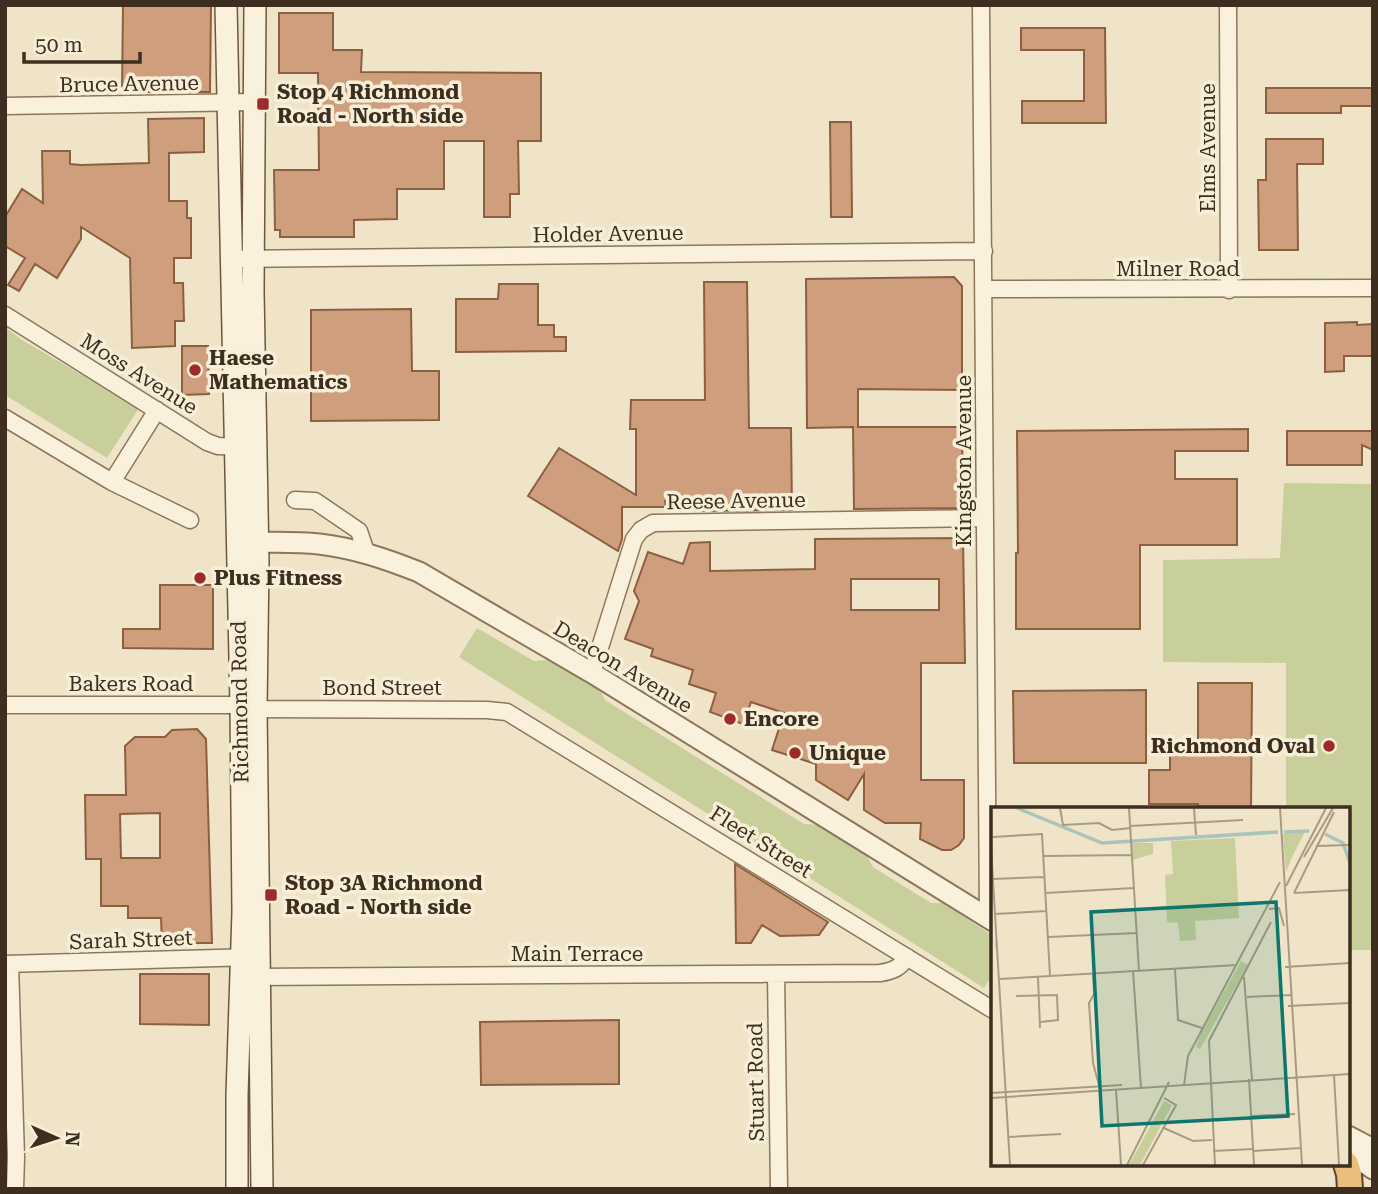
<svg xmlns="http://www.w3.org/2000/svg" width="1378" height="1194" font-family="'Roboto Serif',serif">
  <style>
    .park { fill: #c9cf9b }
    .building { fill: #cf9f7d; stroke: #8d5f41; stroke-width: 2; fill-rule: evenodd }
    .lines { fill: none; stroke-linecap: round; stroke-linejoin: round }
    .minor-casing { stroke: #8d765c; stroke-width: 19 }
    .tertiary-casing { stroke: #8d765c; stroke-width: 23 }
    .secondary-casing { stroke: #6f573f; stroke-width: 24 }
    .trunk-casing { stroke: #5b4430; stroke-width: 28 }
    .minor { stroke: #faf1dc; stroke-width: 16 }
    .tertiary { stroke: #faf1dc; stroke-width: 19 }
    .secondary { stroke: #faf1dc; stroke-width: 21 }
    .trunk { stroke: #eabe7c; stroke-width: 24 }
    .poi-dot { fill: #9e2a2b; stroke: #f7eed8; stroke-width: 2.5 }
    .labels { text-anchor: middle; dominant-baseline: central; stroke-width: 7; stroke-linejoin: round; paint-order: stroke }
    .street-label { font-size: 21px; fill: #3d2e20; stroke: #f7eed8 }
    .poi-label { font-size: 21px; font-weight: bold; fill: #3d2e20; stroke: #f7eed8; text-anchor: start }
    .inset-river { fill: none; stroke: #a9c4bc; stroke-width: 3.5 }
    .inset-road { fill: none; stroke: #a89b85; stroke-width: 2 }
    .view { fill: #0f766e; fill-opacity: 0.15; stroke: #0f766e; stroke-width: 3.5 }
    .inset-edge { fill: none; stroke: #3d2e20; stroke-width: 3.5 }
  </style>
  <rect width="100%" height="100%" fill="#f0e4c8"/>
  <!-- park -->
  <path class="park" d="M5 327 22 340 139 408 107 458 5 395Z
    M1284 483 1373 484V950H1348V809H1286V663L1163 662V560L1280 558Z
    M477 628 534 661 547 660 599 689 605 700 804 824 818 825 867 856 873 867 931 903H943L993 936V973L984 988 459 657Z"/>
  <!-- building -->
  <path class="building" d="M123 5H211L210 92H122Z
    M279 13H333V50H362L361 72 541 73V141H518L519 194H510V217H484V141H444V189H397V219L354 220V237H280V230H275L274 170H319L318 73H279Z
    M1021 28H1105L1106 123H1022V101H1084V50H1021Z
    M1266 88H1373V106H1341V113H1266Z
    M204 118V152L169 153V201H187V218H191V258H174V283H183L184 321H175V346L132 348 130 258 81 227V239L57 278 35 264 19 291 8 285 25 258 5 246V217L22 189 43 203 42 151H70V164L81 165 149 163 148 119Z
    M830 122H851L852 217H831Z
    M1266 139H1323V164H1297L1298 250H1259L1258 180H1266Z
    M954 277 962 286V390L858 389V427H962L963 508 854 509 853 427 807 428 806 279Z
    M704 282H747L749 428H791L792 510 696 511V500L665 501 666 507H622V539L618 551 528 496 559 448 636 495V429H630L631 400H705Z
    M499 284H538V325H554V337H566V351L456 352V299H498Z
    M411 309 412 371H439V420L311 421V310Z
    M1357 322V325L1373 324V356H1344V371L1325 372V323Z
    M182 346H208L209 394 182 395Z
    M1248 429V451H1175V479H1237V545H1140V629H1016V553H1018L1017 431Z
    M1287 431H1373V450L1362 445V465H1287Z
    M963 538 965 663H921V780H964V838L959 845 951 850H942L920 839 921 823H885L864 810V774L848 800 816 780V764L772 750 784 713 751 702 743 724 710 712 716 693 689 684 693 670 651 656 653 649 625 639 639 601 634 591 648 552 683 564 690 543 710 542V571L815 569V539ZM851 579H939V610H851Z
    M160 585H213V649L123 648V629H160Z
    M1198 683H1252L1251 809H1198V804H1149V770H1170V748H1198Z
    M1146 690V763H1014L1013 691Z
    M197 729 206 739 212 943H162L161 918H128V906H101V859H86L85 795H126L125 746 135 737H165L172 730ZM160 813V858H121L120 814Z
    M735 864 828 922 819 935 780 936 762 925 751 943H736Z
    M140 974H209V1025L140 1024Z
    M619 1020V1084L481 1085 480 1022Z"/>
  <g class="lines">
    <!-- minor casing -->
    <g class="minor-casing">
      <path id="minor" d="M981 5 988 917
        M1228 5 1229 290
        M5 106 254 102
        M232 259 984 251
        M984 289 1373 288
        M5 315 207 442 218 446 247 447
        M5 418 112 482 157 410
        M112 482 190 520
        M295 500 315 501 359 531 366 552
        M592 673 634 539 641 530 653 523 985 518
        M5 705H241L256 709 487 710 507 712 993 1010
        M5 964 253 957
        M10 964 16 1157 15 1189
        M776 974 779 1189
        M250 977 880 973C893 971 900 968 907 957"/>
    </g>
    <!-- tertiary casing -->
    <g class="tertiary-casing">
      <path id="tertiary" d="M242 542C268 543 294 541 319 544 354 548 386 559 419 572L592 673 993 921
        M1348 1136 1373 1149
        M1348 1152 1373 1169"/>
    </g>
    <!-- secondary casing -->
    <g class="secondary-casing">
      <path id="secondary" d="M226 5 241 705 243 912 237 1095V1189
        M255 5 253 291 258 562 256 709 262 1189"/>
    </g>
    <!-- trunk casing -->
    <g class="trunk-casing">
      <path id="trunk" d="M1346 1164 1349 1174 1350 1189"/>
    </g>
    <!-- minor -->
    <use href="#minor" class="minor"/>
    <!-- tertiary -->
    <use href="#tertiary" class="tertiary"/>
    <!-- secondary -->
    <use href="#secondary" class="secondary"/>
    <!-- trunk -->
    <use href="#trunk" class="trunk"/>
  </g>
  <!-- markers -->
  <g class="poi-dot">
    <rect x="256" y="97" width="14" height="14" rx="3.5"/>
    <circle cx="195" cy="370" r="7"/>
    <circle cx="200" cy="578" r="7"/>
    <circle cx="730" cy="719" r="7"/>
    <circle cx="1329" cy="746" r="7"/>
    <circle cx="795" cy="753" r="7"/>
    <rect x="264" y="888" width="14" height="14" rx="3.5"/>
  </g>
  <g class="labels">
    <!-- street labels -->
    <g class="street-label">
      <text transform="translate(129 84) rotate(-1)">Bruce Avenue</text>
      <text transform="translate(1208 148) rotate(-90)">Elms Avenue</text>
      <text transform="translate(608 234) rotate(-1)">Holder Avenue</text>
      <text x="1178" y="269">Milner Road</text>
      <text transform="translate(139 374) rotate(32)">Moss Avenue</text>
      <text transform="translate(964 461) rotate(-90)">Kingston Avenue</text>
      <text transform="translate(736 501) rotate(-1)">Reese Avenue</text>
      <text transform="translate(623 667) rotate(31)">Deacon Avenue</text>
      <text x="131" y="684">Bakers Road</text>
      <text x="382" y="688">Bond Street</text>
      <text transform="translate(240 702) rotate(-91)">Richmond Road</text>
      <text transform="translate(761 842) rotate(32)">Fleet Street</text>
      <text transform="translate(131 940) rotate(-2)">Sarah Street</text>
      <text x="577" y="954">Main Terrace</text>
      <text transform="translate(756 1082) rotate(-91)">Stuart Road</text>
    </g>
    <!-- poi labels -->
    <g class="poi-label">
      <text x="277" y="92">Stop 4 Richmond<tspan x="277" dy="24">Road - North side</tspan></text>
      <text x="209" y="358">Haese<tspan x="209" dy="24">Mathematics</tspan></text>
      <text x="214" y="578">Plus Fitness</text>
      <text x="744" y="719">Encore</text>
      <text x="1315" y="746" text-anchor="end">Richmond Oval</text>
      <text x="809" y="753">Unique</text>
      <text x="285" y="883">Stop 3A Richmond<tspan x="285" dy="24">Road - North side</tspan></text>
    </g>
  </g>
  <!-- overview -->
  <g transform="translate(991 807)">
    <rect width="359" height="359" fill="#f0e4c8"/>
    <path d="M314 25 302 48 295 65 292 27Z" fill="#c9cf9b"/>
    <path d="M244 31 248 111 204 114 205 133 189 134 187 116 176 115 174 68 182 67 180 34ZM140 36H162V47L141 53ZM250 154 257 158 209 242 205 240 209 228ZM173 294 181 298 149 358H138Z" fill="#c9cf9b"/>
    <path class="inset-river" d="M26 1 111 36 287 25M293 25 318 24M334 27 352 36 359 56"/>
    <path class="inset-road" d="M69 1 72 18 108 16 121 23 140 21M138 1 148 164M203 1 205 28M289 1 311 358M139 19 252 13M2 30 51 27 59 169M325 39 359 38M0 40 6 141 5 136M53 49 141 48M313 50 342 1M2 72 53 70M295 79 335 1M55 86 143 81M303 86 343 5M303 86 359 83M278 102 288 101 293 119M4 107 55 104M57 130 146 126M6 141 19 358M294 160 359 156M184 162 187 213 211 221M142 164 150 281M102 167 103 187 98 196 102 256 109 282M47 170 49 221M253 170 261 273M8 172 246 158M25 189 66 188 67 213 49 215M256 190 300 188M297 199 359 196M343 268 348 358M258 272 263 358M193 278 197 249 289 75M125 283 130 358M0 286 131 278M0 291 359 267M261 309 304 307M173 321 202 334 221 333M17 330 70 327M222 344 262 342M262 344 309 341M136 358 178 275M152 358 185 298 173 291M224 358 218 234 280 115"/>
    <path class="view" d="M285 95 297 309 111 319 100 105Z"/>
    <rect width="359" height="359" class="inset-edge"/>
  </g>
  <!-- border -->
  <rect width="1378" height="1194" fill="none" stroke="#3d2e20" stroke-width="14"/>
  <!-- north arrow -->
  <g transform="translate(56 1138) rotate(93)" stroke="#f7eed8" stroke-width="5" paint-order="stroke">
  <path d="M0-5L12 26L0 18L-12 26Z" fill="#3d2e20"/>
  <text y="-10" font-size="19" font-weight="bold" text-anchor="middle" fill="#3d2e20">N</text>
  </g>
  <!-- scale -->
  <path d="M24 52v10h116v-10" fill="none" stroke="#3d2e20" stroke-width="3.5"/>
  <text x="35" y="52" font-size="21" fill="#3d2e20" stroke="#f7eed8" stroke-width="5" paint-order="stroke">50 m</text>
</svg>
